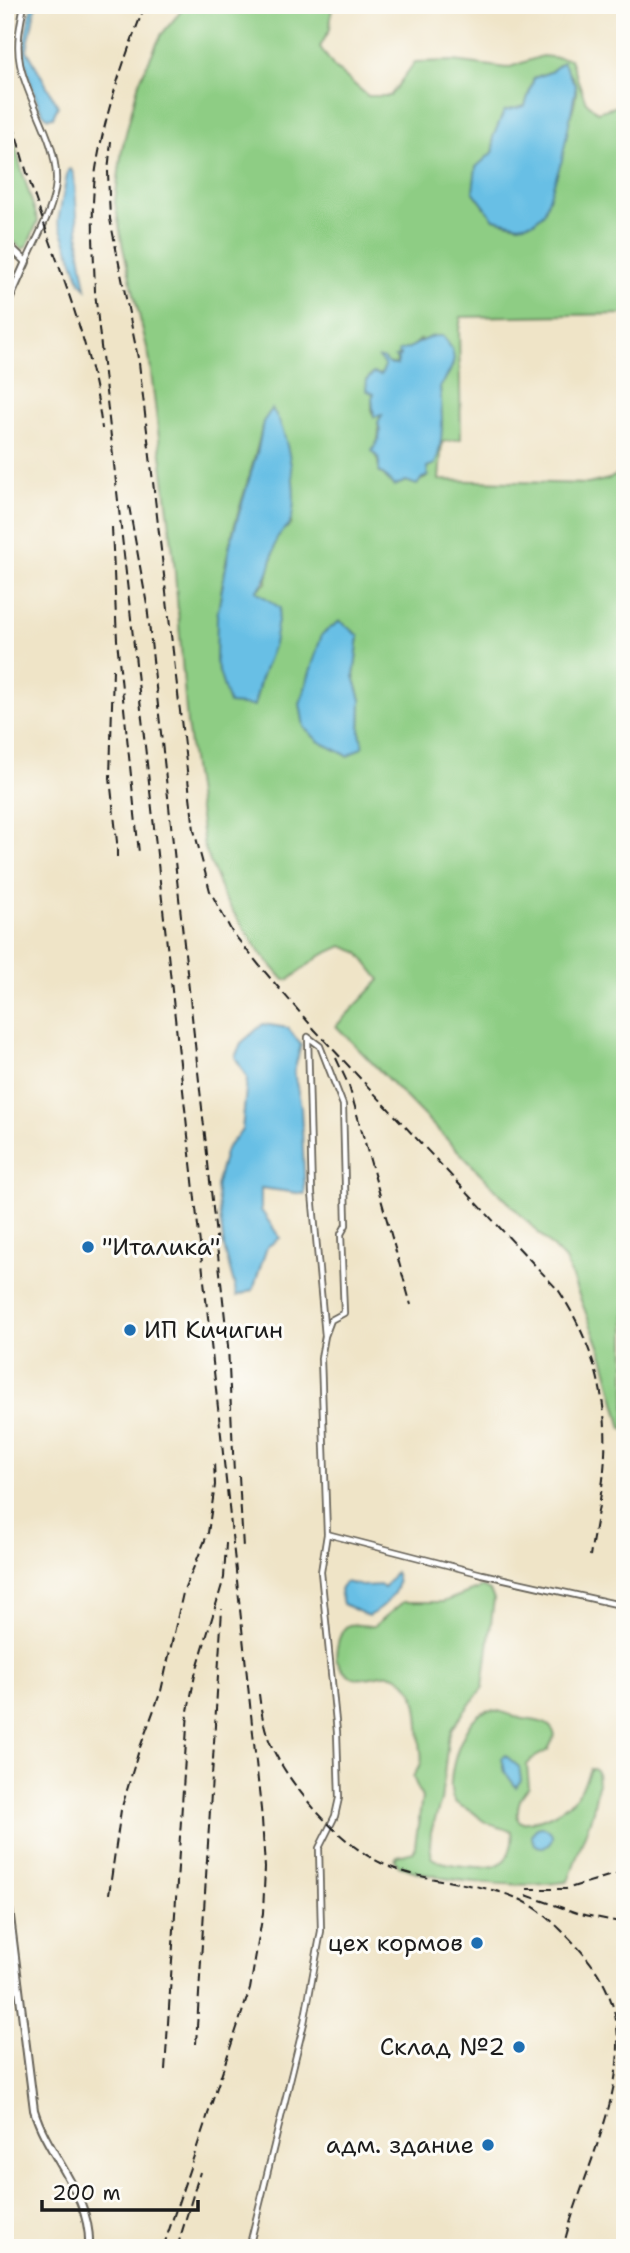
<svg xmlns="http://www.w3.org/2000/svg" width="630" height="2253" font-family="'Shantell Sans',sans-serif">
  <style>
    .green { fill: #8ecd84; stroke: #557450; stroke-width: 2; fill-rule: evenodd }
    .water { fill: #68bfe5; stroke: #426e80; stroke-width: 2 }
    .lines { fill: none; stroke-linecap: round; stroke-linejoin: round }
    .street-casing { stroke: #666258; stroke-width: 8 }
    .secondary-casing { stroke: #666258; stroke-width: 10 }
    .street { stroke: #fff; stroke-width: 4.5 }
    .secondary { stroke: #fff; stroke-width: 6 }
    .rail { stroke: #1c1c1c; stroke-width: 2; stroke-dasharray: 10 5; stroke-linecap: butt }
    .poi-dot { fill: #1f6fb2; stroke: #fdfcf7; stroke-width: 2.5 }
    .labels { text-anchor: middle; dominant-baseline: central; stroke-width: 6; stroke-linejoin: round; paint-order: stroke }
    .poi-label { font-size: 24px; fill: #1c1c1c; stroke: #fdfcf7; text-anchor: end }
  </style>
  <rect width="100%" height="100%" fill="#fdfcf7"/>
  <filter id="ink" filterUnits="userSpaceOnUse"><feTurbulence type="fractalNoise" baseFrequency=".0143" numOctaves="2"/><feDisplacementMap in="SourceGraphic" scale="14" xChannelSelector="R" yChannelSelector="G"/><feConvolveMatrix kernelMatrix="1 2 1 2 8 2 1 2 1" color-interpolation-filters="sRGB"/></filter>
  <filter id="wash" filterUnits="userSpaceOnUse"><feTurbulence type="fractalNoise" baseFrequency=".00686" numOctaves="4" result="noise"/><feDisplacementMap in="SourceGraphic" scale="28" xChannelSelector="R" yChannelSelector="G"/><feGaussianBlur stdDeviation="1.57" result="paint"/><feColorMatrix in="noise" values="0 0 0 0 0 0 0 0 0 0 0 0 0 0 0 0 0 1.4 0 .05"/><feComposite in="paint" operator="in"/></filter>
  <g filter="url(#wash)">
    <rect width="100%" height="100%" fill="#efe4c7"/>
    <!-- green -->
    <path class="green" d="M186 5H332L330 29 320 47 334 67 368 96H390L415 62 454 61 507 68 542 56 570 59 586 102 597 112 625 104V314L461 317 459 330 461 439 442 442 439 480 588 484 609 479 625 470V1430L622 1429 604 1359 565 1260 336 1026 380 980 358 952 342 946 320 956 290 979 284 980 260 953 224 898 204 846 187 724 174 561 149 356 123 248 115 202 122 149 139 82 161 35ZM562 63C567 70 575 78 576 87 579 116 533 195 519 225L494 219 473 191 494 151 493 137 525 106 534 78 550 72ZM421 339 445 380 440 387 441 420 437 459 427 467 426 478 413 483 406 481 394 486 383 474 379 473C380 464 376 457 376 449 377 440 381 434 378 425L382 414 372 413V398L374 394 367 380 373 373 381 375 384 371 386 363 397 365 396 357 401 355 399 351 409 350ZM263 423 291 524 277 536 266 583 255 591 260 681 254 705 216 662C217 622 221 582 230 543 240 502 255 464 263 423ZM340 621 359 636 354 676 361 700 360 733 363 746 347 756Z
      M5 103 21 168 38 221 27 246 22 249 5 234Z
      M482 1587 490 1591 494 1599 483 1687 452 1728 448 1740 441 1801 431 1832 430 1845 432 1858C442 1865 486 1870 497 1865 509 1861 514 1843 512 1832 502 1827 490 1826 482 1820 477 1816 475 1812 469 1810 464 1807 460 1807 455 1802 442 1787 462 1720 483 1712 498 1706 510 1717 524 1719 537 1721 551 1721 555 1735L548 1750 532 1759 527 1765 529 1787C519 1798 517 1805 518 1819L521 1822C537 1824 568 1809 577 1795 583 1788 586 1778 590 1769H594L597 1772 598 1785 592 1815 568 1881C531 1890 430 1882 397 1864L395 1860 397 1856 414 1852 422 1798 413 1777C415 1771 419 1769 421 1763 423 1757 420 1748 420 1741 418 1721 421 1688 398 1677 376 1667 352 1697 336 1658 336 1649 339 1629 349 1625 355 1623 367 1627 374 1626L403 1602H443Z"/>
    <!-- water -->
    <path class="water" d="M32 5H36L27 50 58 106 53 117 48 118C36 110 25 65 24 50 24 35 29 20 32 5Z
      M563 62 576 87 562 160 544 213 534 222 519 225 494 219 473 191 476 167 494 151 493 137 504 111 525 106 534 78 550 72Z
      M71 169 74 176 80 253 86 288 81 283 58 221 68 170Z
      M434 336H442C462 356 453 367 440 387 442 413 445 440 435 464L427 467 428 476 422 478 417 485 406 481 394 486 383 474 379 473V459L372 451 379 439 380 431 378 422 382 415 374 417 372 398 374 394 366 390 367 380 373 373 381 375 385 366 379 358H383C387 364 390 365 397 365L398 360 395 357H400L401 355 398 354 399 351C413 349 421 339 434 336Z
      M272 409C288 430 299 494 291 520 289 529 278 532 276 541 271 560 270 578 256 591L280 608 274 644 260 681 254 706 229 704 216 662 217 616 230 544 258 449 263 422Z
      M340 621 359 636 354 676 361 700 360 733 363 746 348 756 318 741 304 727 300 704 322 634Z
      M263 1024 288 1028 301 1045 294 1072 301 1106 305 1194 261 1188V1210L280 1238 267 1247 253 1290 237 1296 224 1247 216 1186 226 1149 242 1130 247 1078 235 1057 241 1043Z
      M395 1572C405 1589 382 1609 368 1616L343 1604 340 1590 345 1582 362 1586 380 1585 384 1588Z
      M505 1755 519 1767 521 1780 516 1787 505 1772 502 1758Z
      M532 1837a10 10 0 1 1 20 0a10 10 0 1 1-20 0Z"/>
  </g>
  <g filter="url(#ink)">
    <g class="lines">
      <!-- street casing -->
      <g class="street-casing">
        <path id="street" d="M24 5C20 25 16 44 20 64 28 103 58 141 56 182 54 209 37 237 26 262
          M327 1534 482 1574 625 1606
          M249 2248 304 2023 321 1931 319 1848 335 1816 339 1798 337 1732 321 1572 327 1534 321 1358 325 1336 331 1320 344 1313 341 1234 346 1225 343 1105 320 1046 308 1037 312 1193 325 1336"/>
      </g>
      <!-- secondary casing -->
      <g class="secondary-casing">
        <path id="secondary" d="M5 242 26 262 5 309
          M5 1876 34 2110C48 2157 92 2195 89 2248"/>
      </g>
      <!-- street -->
      <use href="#street" class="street"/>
      <!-- secondary -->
      <use href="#secondary" class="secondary"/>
      <!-- rail -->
      <path class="rail" d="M145 5C124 59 105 112 96 169 90 210 94 251 95 292L236 1571 262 1819 265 1868 263 1913 250 1989 163 2248
        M5 21 9 58
        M5 48 11 90
        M5 79C22 200 88 307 102 429
        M111 141 108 172 110 219 139 363 194 830 210 891 232 932 259 965 315 1030 559 1291C591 1340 608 1395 605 1454 604 1488 595 1523 590 1556
        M129 506 147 605 228 1346 234 1473
        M112 527 117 640 139 853
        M113 669 110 778 117 842V857
        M336 1058 349 1086 411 1305
        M239 1476 243 1548
        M259 1694C261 1711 264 1729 271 1745 290 1787 340 1844 381 1863 423 1883 471 1880 514 1897 533 1904 547 1916 561 1930 595 1963 618 1995 618 2044 618 2112 579 2182 563 2248
        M527 1889H566L625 1871
        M109 1894 121 1810 139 1750 161 1691 183 1593 208 1533 215 1485 214 1462
        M526 1895 580 1914 625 1923
        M196 2044 222 1609
        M165 2070 188 1711 195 1675 224 1578 226 1543
        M177 2248 200 2172"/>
    </g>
  </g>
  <!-- markers -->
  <g class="poi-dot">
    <circle cx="88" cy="1247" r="7"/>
    <circle cx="130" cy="1330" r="7"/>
    <circle cx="477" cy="1943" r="7"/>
    <circle cx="519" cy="2047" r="7"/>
    <circle cx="488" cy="2145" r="7"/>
  </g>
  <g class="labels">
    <!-- poi labels -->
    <g class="poi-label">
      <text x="102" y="1247" text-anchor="start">"Италика"</text>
      <text x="144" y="1330" text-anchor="start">ИП Кичигин</text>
      <text x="463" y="1943">цех кормов</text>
      <text x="505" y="2047">Склад №2</text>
      <text x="474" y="2145">адм. здание</text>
    </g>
  </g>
  <!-- margin -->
  <rect width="630" height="2253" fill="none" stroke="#fdfcf7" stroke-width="28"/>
  <!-- scale -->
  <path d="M42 2200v10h156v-10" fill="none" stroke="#1c1c1c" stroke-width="3.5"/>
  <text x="52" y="2200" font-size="21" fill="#1c1c1c" stroke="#fdfcf7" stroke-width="5" paint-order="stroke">200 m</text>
</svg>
